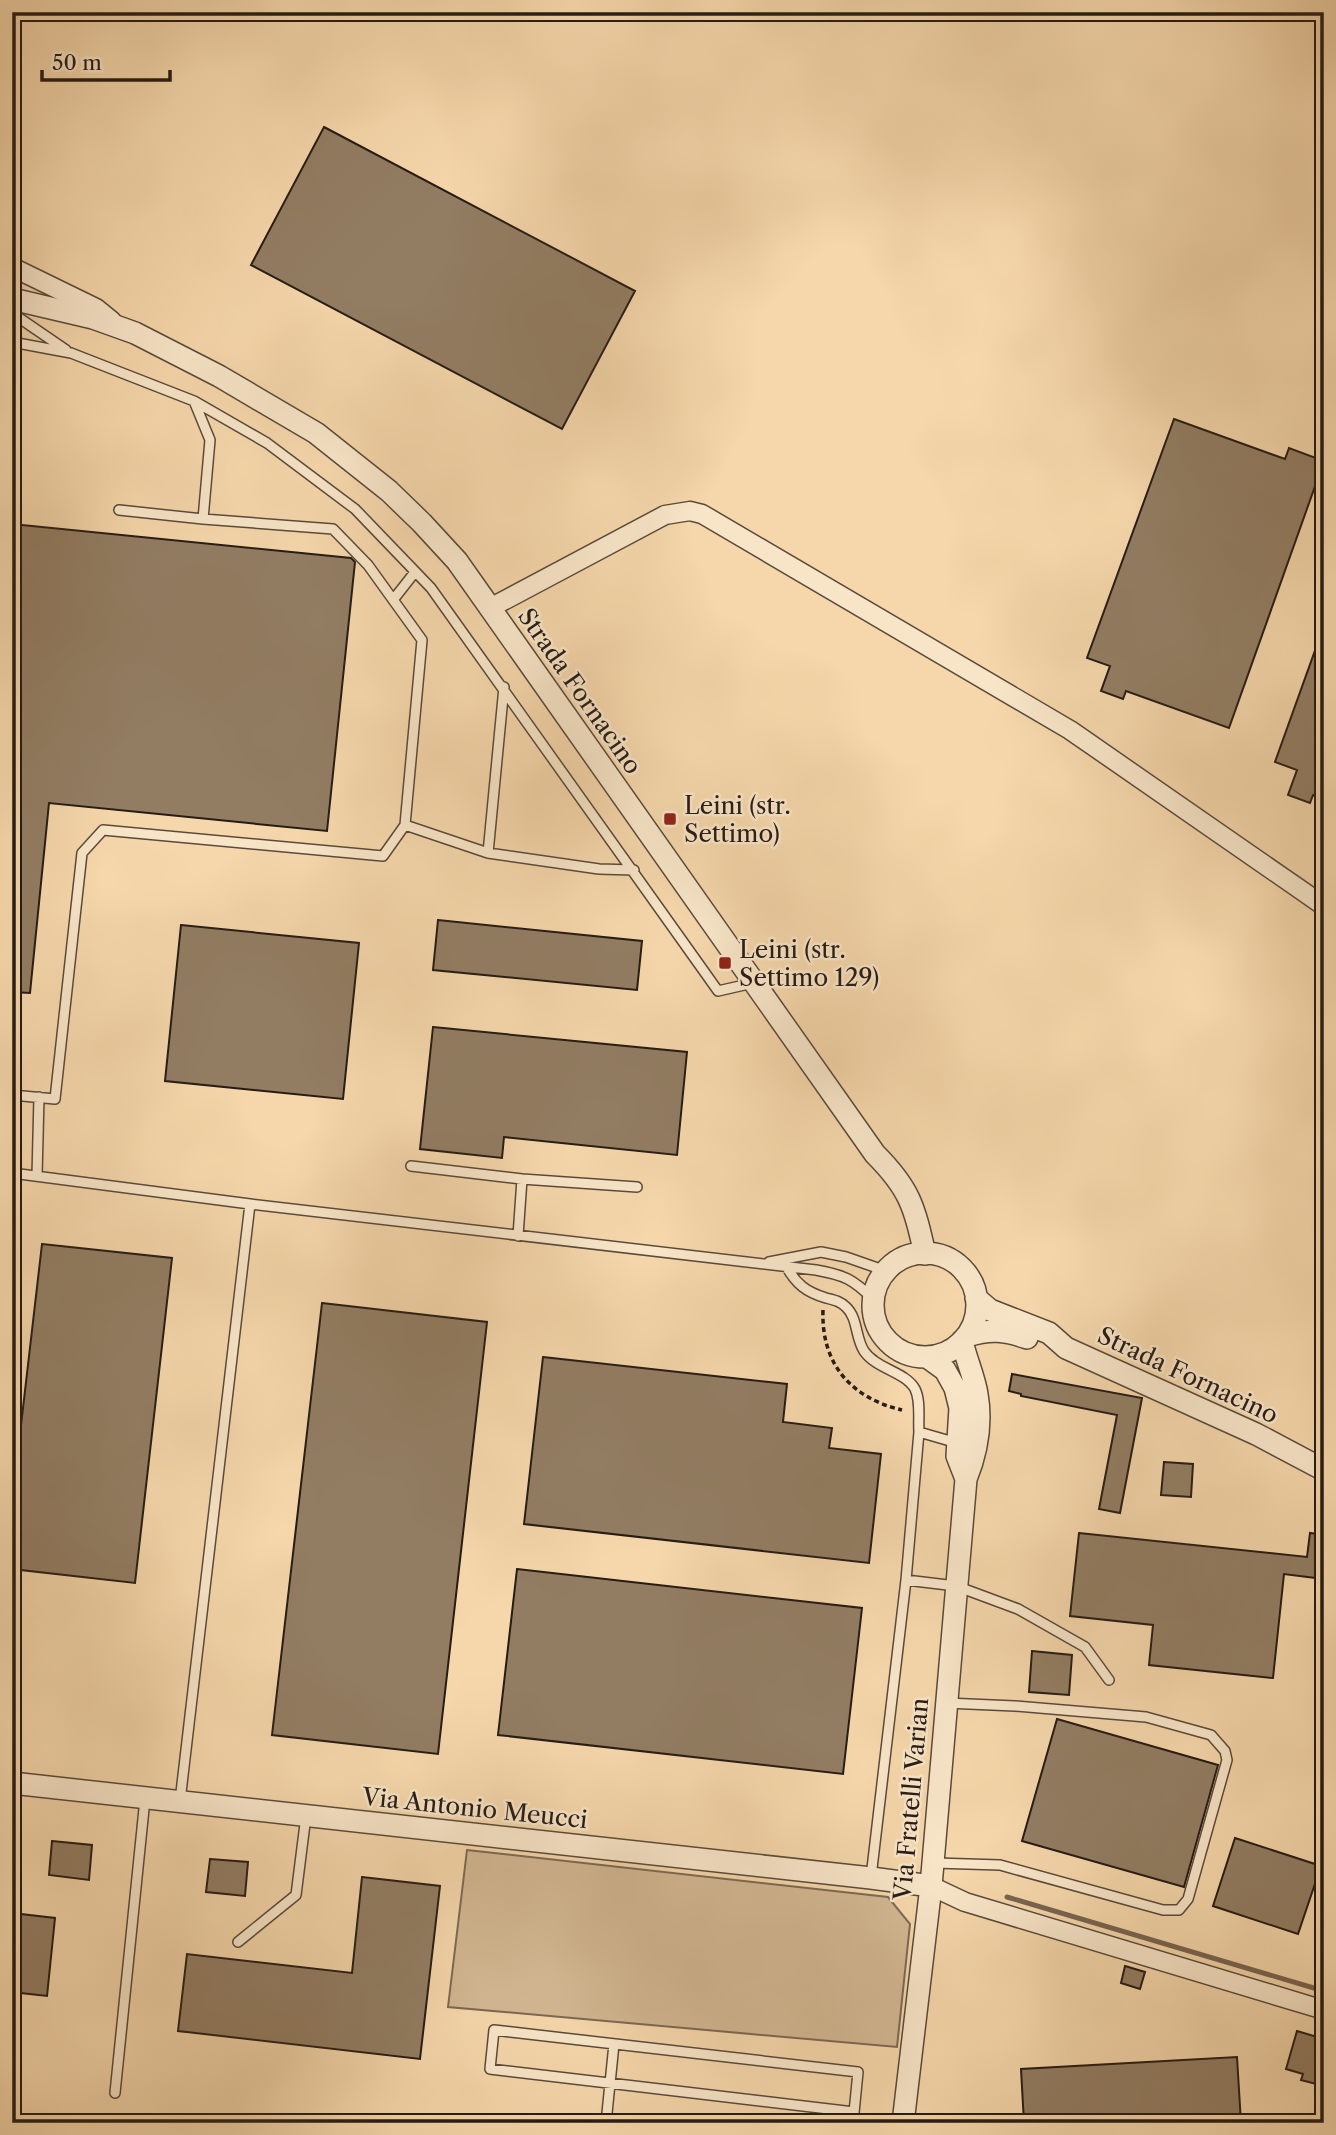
<svg xmlns="http://www.w3.org/2000/svg" width="1336" height="2135" font-family="'Libre Caslon Text',serif">
  <style>
    .green { fill: #d2b792; stroke: #7c6954; stroke-width: 2 }
    .lines { fill: none; stroke-linecap: round; stroke-linejoin: round }
    .stream { stroke: #786550; stroke-width: 5 }
    .building { fill: #927d63; stroke: #261b15; stroke-width: 2 }
    .service-casing { stroke: #5a4a3a; stroke-width: 12 }
    .minor-casing { stroke: #5a4a3a; stroke-width: 21 }
    .tertiary-casing { stroke: #5a4a3a; stroke-width: 24 }
    .path { stroke: #261b15; stroke-width: 3.5; stroke-dasharray: 5 3.5; stroke-linecap: butt }
    .service { stroke: #f8e5c8; stroke-width: 9 }
    .minor { stroke: #f8e5c8; stroke-width: 18 }
    .tertiary { stroke: #f8e5c8; stroke-width: 21 }
    .poi-dot { fill: #8f2418; stroke: #f8e5c8; stroke-width: 2.5 }
    .labels { text-anchor: middle; dominant-baseline: central; stroke-width: 5; stroke-linejoin: round; paint-order: stroke }
    .street-label { font-size: 24px; fill: #261b15; stroke: #f8e5c8 }
    .poi-label { font-size: 24px; fill: #261b15; stroke: #f8e5c8; text-anchor: start }
  </style>
  <rect width="100%" height="100%" fill="#f5d7ab"/>
  <filter id="stains"><feTurbulence type="fractalNoise" baseFrequency=".00286" numOctaves="4"/><feColorMatrix values="0 0 0 0 .2 0 0 0 0 .09 0 0 0 0 .02 0 0 0 .5 -.17"/></filter>
  <radialGradient id="worn" r=".72"><stop offset=".6" stop-color="#630" stop-opacity="0"/><stop offset="1" stop-color="#630" stop-opacity=".3"/></radialGradient>
  <!-- green -->
  <path class="green" d="M467 1850 888 1897 910 1924 897 2047 448 2007Z"/>
  <g class="lines">
    <!-- stream -->
    <path class="stream" d="M1007 1897 1324 1991"/>
  </g>
  <!-- building -->
  <path class="building" d="M324 127 635 291 562 429 251 265Z
    M1174 419 1285 459 1289 448 1324 461 1229 728 1126 691 1123 699 1101 691 1110 666 1087 658Z
    M12 524 351 558 355 562 327 831 49 803 30 993 12 992Z
    M1322 631H1324V799L1313 795 1310 803 1288 795 1297 770 1275 762Z
    M438 920 642 941 637 990 433 970Z
    M181 925 359 943 343 1099 165 1081Z
    M433 1027 687 1052 677 1155 504 1137 502 1158 420 1149Z
    M42 1244 172 1258 135 1583 12 1569V1503Z
    M322 1303 487 1322 438 1754 272 1735Z
    M543 1357 787 1384 783 1422 832 1428 829 1448 881 1454 869 1563 524 1524Z
    M1012 1374 1142 1398 1120 1513 1099 1509 1117 1415 1021 1396V1394L1009 1391Z
    M1164 1462 1193 1464 1191 1497 1161 1495Z
    M1079 1533 1307 1557 1310 1533 1324 1535V1579L1284 1574 1273 1678 1149 1665 1153 1625 1070 1616Z
    M517 1569 862 1608 843 1774 498 1735Z
    M1032 1651 1072 1655 1069 1695 1029 1692Z
    M1057 1719 1218 1765 1184 1887 1022 1841Z
    M1235 1838 1321 1866 1298 1934 1213 1906Z
    M52 1841 92 1845 89 1880 49 1875Z
    M210 1859 248 1862 245 1896 206 1892Z
    M362 1877 440 1886 420 2059 178 2031 187 1954 352 1973Z
    M12 1913 55 1918 47 1996 12 1992Z
    M1125 1966 1145 1972 1140 1989 1121 1983Z
    M1297 2031 1324 2039V2086L1301 2080 1303 2074 1286 2069Z
    M1237 2057 1241 2123H1024L1021 2069Z"/>
  <g class="lines">
    <!-- service casing -->
    <g class="service-casing">
      <path id="service" d="M12 313 66 350
        M12 342 71 353 194 401 210 440 203 519 119 510
        M194 401 267 443 355 509 431 588 718 991 753 983
        M393 600 415 572
        M504 687 488 853 599 869 634 870
        M405 825 488 853
        M12 1095 55 1099 82 853 103 830 383 856 405 825 422 640 368 565 333 529 203 519
        M411 1166 522 1179 518 1236
        M12 1173 250 1204 816 1270C844 1275 853 1279 873 1299
        M37 1176 39 1097
        M522 1179 637 1187
        M769 1262 821 1252 846 1257 886 1271
        M786 1266C796 1284 806 1292 826 1298 834 1300 840 1301 846 1307 858 1318 855 1337 864 1351 876 1369 906 1372 915 1389 921 1401 918 1419 919 1432L957 1443
        M919 1432 906 1580 956 1586 1018 1609 1085 1647 1109 1680
        M180 1801 250 1204
        M935 1863 1000 1865 1163 1910H1179L1188 1899 1227 1760 1225 1751 1211 1735 1146 1717 1015 1706 946 1703
        M871 1877 906 1580
        M238 1942 296 1895 306 1816
        M115 2093 145 1799
        M606 2123 614 2044
        M853 2123 858 2072 494 2030 490 2069 854 2112"/>
    </g>
    <!-- minor casing -->
    <g class="minor-casing">
      <path id="minor" d="M12 267 96 308 112 321
        M490 608 665 515 690 511 702 514 1070 730 1324 906
        M931 1886 965 1902 1324 2010"/>
    </g>
    <!-- tertiary casing -->
    <g class="tertiary-casing">
      <path id="tertiary" d="M12 299 93 318 135 333 219 376 316 433 389 491 422 523 457 561 875 1154C910 1189 914 1206 925 1254
        M873 1305a52 52 0 1 1 104 0a52 52 0 1 1-104 0Z
        M976 1298 990 1310 1049 1333 1066 1348 1256 1434 1324 1470
        M967 1336C990 1329 1005 1330 1027 1338
        M927 1357 945 1370 955 1388 960 1408 957 1456 966 1479
        M12 1783 871 1878 931 1886
        M903 2123 931 1886 966 1479C977 1452 982 1423 977 1394 974 1376 966 1359 962 1341"/>
    </g>
    <!-- path -->
    <path class="path" d="M823 1310C821 1364 851 1398 902 1410"/>
    <!-- service -->
    <use href="#service" class="service"/>
    <!-- minor -->
    <use href="#minor" class="minor"/>
    <!-- tertiary -->
    <use href="#tertiary" class="tertiary"/>
  </g>
  <!-- markers -->
  <g class="poi-dot">
    <rect x="663" y="812" width="14" height="14" rx="3.5"/>
    <rect x="718" y="956" width="14" height="14" rx="3.5"/>
  </g>
  <g class="labels">
    <!-- street labels -->
    <g class="street-label">
      <text transform="translate(580 691) rotate(55)">Strada Fornacino</text>
      <text transform="translate(1188 1375) rotate(25)">Strada Fornacino</text>
      <text transform="translate(911 1799) rotate(-85)">Via Fratelli Varian</text>
      <text transform="translate(475 1808) rotate(6)">Via Antonio Meucci</text>
    </g>
    <!-- poi labels -->
    <g class="poi-label">
      <text x="684" y="805">Leini (str.<tspan x="684" dy="28">Settimo)</tspan></text>
      <text x="739" y="949">Leini (str.<tspan x="739" dy="28">Settimo 129)</tspan></text>
    </g>
  </g>
  <!-- margin -->
  <rect width="1336" height="2135" fill="none" stroke="#f5d7ab" stroke-width="42"/>
  <rect x="14" y="14" width="1308" height="2107" fill="none" stroke="#261b15" stroke-width="3.5"/>
  <rect x="21" y="21" width="1294" height="2093" fill="none" stroke="#261b15" stroke-width="2"/>
  <!-- scale -->
  <path d="M42 70v10h128v-10" fill="none" stroke="#261b15" stroke-width="3.5"/>
  <text x="52" y="70" font-size="21" fill="#261b15" stroke="#f8e5c8" stroke-width="5" paint-order="stroke">50 m</text>
  <rect width="100%" height="100%" filter="url(#stains)"/>
  <rect width="100%" height="100%" fill="url(#worn)"/>
</svg>
